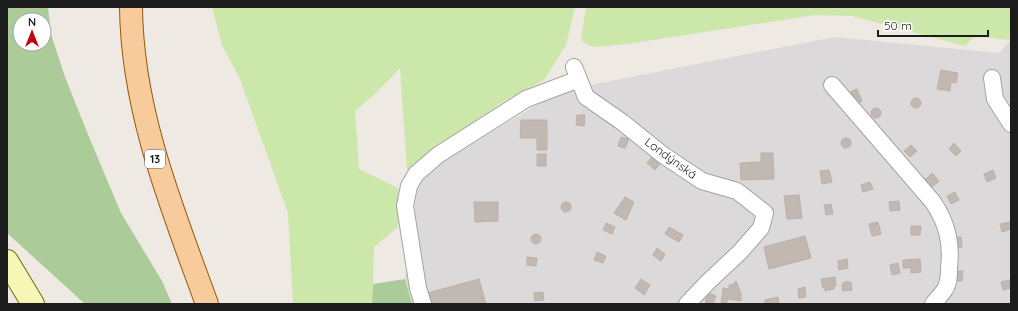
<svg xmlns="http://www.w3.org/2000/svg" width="1018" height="311" font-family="Quicksand,sans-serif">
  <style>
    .residential { fill: #dbd9d9 }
    .grass { fill: #cbe7a9 }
    .forest { fill: #abcc98; fill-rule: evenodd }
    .building { fill: #c2b8b2; stroke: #bfafa5 }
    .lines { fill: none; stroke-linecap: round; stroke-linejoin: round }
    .street-casing { stroke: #a3a3a3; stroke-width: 18 }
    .secondary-casing { stroke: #6a6f08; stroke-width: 24 }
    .primary-casing { stroke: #905a05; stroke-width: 24 }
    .street { stroke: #fff; stroke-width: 16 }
    .secondary { stroke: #f7f6b7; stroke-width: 22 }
    .primary { stroke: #f8cb9d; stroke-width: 22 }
    .labels { text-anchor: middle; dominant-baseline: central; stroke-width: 3.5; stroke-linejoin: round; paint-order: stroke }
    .shield { fill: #fff; stroke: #606060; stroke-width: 1 }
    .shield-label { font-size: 11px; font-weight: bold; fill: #1c1c1c }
    .street-label { font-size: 12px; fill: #1c1c1c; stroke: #fff }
  </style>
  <rect width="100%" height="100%" fill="#eee9e2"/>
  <!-- residential -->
  <path class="residential" d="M834 37 999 53 1011 40V304H412L405 279 419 175 560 91Z"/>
  <!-- grass -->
  <path class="grass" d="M212 7H575L566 45 544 80 502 102 407 170 400 68 375 94 355 111 359 169 398 188V227L374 247 372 304H293L288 213 240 79 222 45Z
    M586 7H1011V38L1008 40 975 36 965 46 852 16 815 15 627 44 594 47 584 43 581 37Z"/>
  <!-- forest -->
  <path class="forest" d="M7 7H48L51 34 65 77 89 137 121 213 162 281 172 304H85L7 233ZM20 20H44V44H20Z
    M405 279 412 304H372L373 284Z"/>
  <!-- building -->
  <path class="building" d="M941 70 958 73 956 83 951 82 950 91 937 89Z
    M857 89 862 101 855 106 848 93Z
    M911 103a5 5 0 1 1 10 0a5 5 0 1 1-10 0Z
    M871 113a5 5 0 1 1 10 0a5 5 0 1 1-10 0Z
    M577 115H585L584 126 576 125Z
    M521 120H547V150H537V138H520Z
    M621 137 629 139 625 148 618 146Z
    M841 143a5 5 0 1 1 10 0a5 5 0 1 1-10 0Z
    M954 143 961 151 956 156 949 149Z
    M911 145 917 151 910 157 904 151Z
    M761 153H773L774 179 741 180 740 163 761 162Z
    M537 154H546V166H537Z
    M652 157 660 164 655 170 647 163Z
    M829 170 832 182 822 184 820 171Z
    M993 170 996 178 987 182 984 174Z
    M932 173 939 181 932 187 925 180Z
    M870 182 873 189 863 192 861 185Z
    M955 192 959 200 951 204 947 196Z
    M799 195 802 218 787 219 784 196Z
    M625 197 634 202 626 220 614 213Z
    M899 201 900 210 890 211 889 202Z
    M561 207a5 5 0 1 1 10 0a5 5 0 1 1-10 0Z
    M474 202H498V221L475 222Z
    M831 204 833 214 826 215 824 205Z
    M878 222 881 234 872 236 869 224Z
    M1010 222 1011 229 1002 232 1000 224Z
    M606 223 615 227 612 234 603 230Z
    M911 226H921L920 235H911Z
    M669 227 683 235 679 242 665 234Z
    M531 239a5 5 0 1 1 10 0a5 5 0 1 1-10 0Z
    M805 236 811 258 769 269 764 247Z
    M961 237 962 247 954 248 953 238Z
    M657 248 665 254 661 261 653 255Z
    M597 252 606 256 603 263 594 260Z
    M527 257 537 258 536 266 527 265Z
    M847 259 848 268 839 270 838 261Z
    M920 259 921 272 911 273V268H903V260Z
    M898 263 900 273 892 275 890 265Z
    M955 271H963L962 281H954Z
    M835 277 836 286H834V289L825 291V288H823L821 279Z
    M479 279 486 304H427L424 294Z
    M641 279 650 285 644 295 635 288Z
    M1010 280 1011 288 1003 290 1001 282Z
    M736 281 741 294V301L727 299V304H721L723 288 729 289V285H732Z
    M845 282H851L852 290 843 291 842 284Z
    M805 287 806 297 799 298 798 289Z
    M543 292 544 300 535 301 534 293Z
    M708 293 716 296 713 304 705 302Z
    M778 297 779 304H765V300Z"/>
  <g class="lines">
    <!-- street casing -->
    <g class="street-casing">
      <path id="street" d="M574 67 586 97 622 122 663 155 702 181 737 191 765 213 761 228 740 252 708 282 687 304
        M992 78 995 99 1011 124
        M832 85 933 202C947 223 952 243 949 268 949 275 949 283 945 289 942 294 937 299 933 304
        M423 304 418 288 405 206 409 186 416 174 438 155 526 99 579 79"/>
    </g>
    <!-- secondary casing -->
    <g class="secondary-casing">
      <path id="secondary" d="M7 261 33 304"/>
    </g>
    <!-- primary casing -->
    <g class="primary-casing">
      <path id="primary" d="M131 7C132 111 172 208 207 304"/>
    </g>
    <!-- street -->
    <use href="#street" class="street"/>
    <!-- secondary -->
    <use href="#secondary" class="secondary"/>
    <!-- primary -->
    <use href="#primary" class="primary"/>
  </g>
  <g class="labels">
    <!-- shield labels -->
    <rect class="shield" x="145" y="150" width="20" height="18" rx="3"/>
    <g class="shield-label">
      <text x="155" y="159">13</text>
    </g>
    <!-- street labels -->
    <g class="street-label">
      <text transform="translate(671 158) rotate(36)">Londýnská</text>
    </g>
  </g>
  <!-- border -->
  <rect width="1018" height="311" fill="none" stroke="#1c1c1c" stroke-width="16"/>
  <!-- north arrow -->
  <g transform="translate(32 32)"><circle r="19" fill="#ffffff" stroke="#a4a4a4"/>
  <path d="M0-3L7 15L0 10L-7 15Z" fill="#c20712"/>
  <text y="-6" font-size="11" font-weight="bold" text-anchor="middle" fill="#1c1c1c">N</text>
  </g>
  <!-- scale -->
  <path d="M878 30v6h110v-6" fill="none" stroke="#1c1c1c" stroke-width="2"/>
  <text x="884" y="30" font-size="12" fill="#1c1c1c" stroke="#ffffff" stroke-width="3" paint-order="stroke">50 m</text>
</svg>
